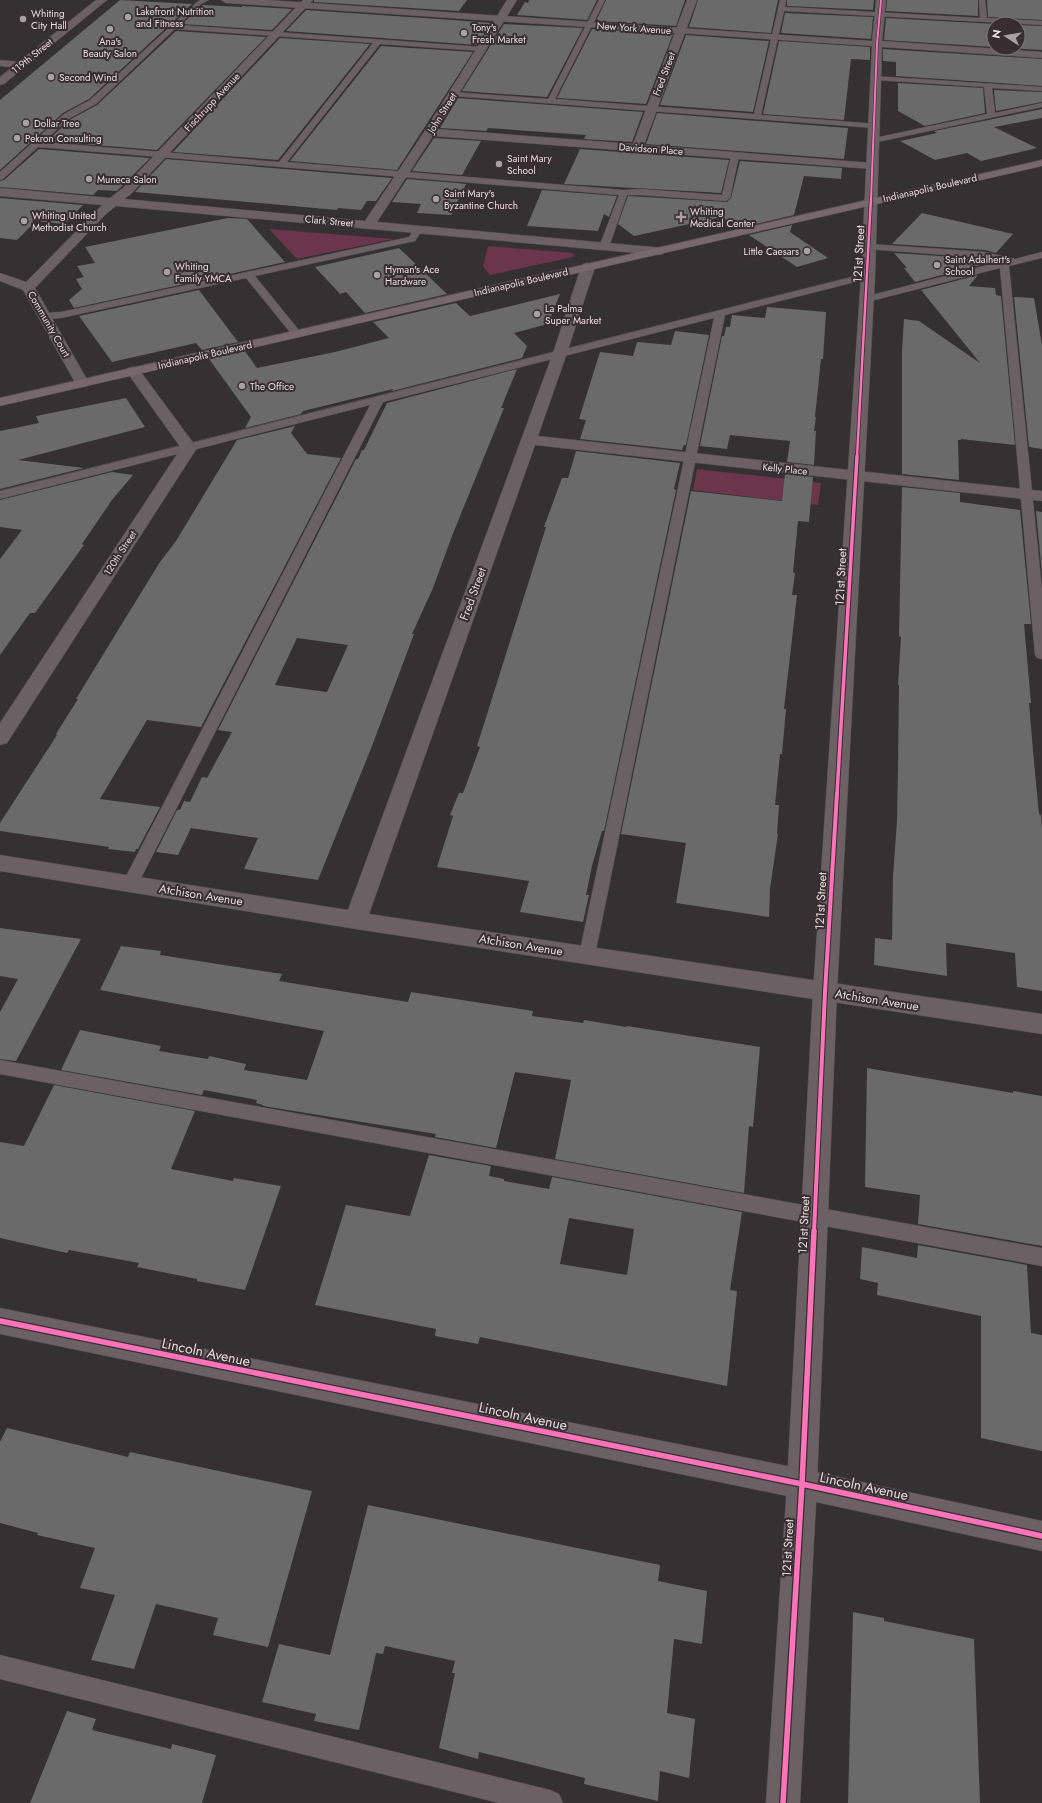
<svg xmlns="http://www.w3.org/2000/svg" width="1042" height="1803" font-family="Jost,sans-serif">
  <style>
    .green { fill: #6b364b }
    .building { fill: #6a6a6a; fill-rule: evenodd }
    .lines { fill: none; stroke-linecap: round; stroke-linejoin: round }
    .service-casing { stroke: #504d4e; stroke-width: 1 }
    .minor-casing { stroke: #504d4e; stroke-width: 1 }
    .tertiary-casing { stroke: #504d4e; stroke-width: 1 }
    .primary-casing { stroke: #504d4e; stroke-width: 1 }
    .service { fill: #6b6063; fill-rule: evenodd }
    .minor { fill: #6b6063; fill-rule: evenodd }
    .tertiary { fill: #6b6063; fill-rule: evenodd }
    .primary { fill: #76686d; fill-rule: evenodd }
    .cycleway-far4-casing { stroke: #382d30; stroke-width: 3 }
    .cycleway-far3-casing { stroke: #382d30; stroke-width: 4 }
    .cycleway-far2-casing { stroke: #382d30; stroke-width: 5.5 }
    .cycleway-far1-casing { stroke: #382d30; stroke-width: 6 }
    .cycleway-casing { stroke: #382d30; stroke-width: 8 }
    .cycleway-far4 { stroke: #fb73b8; stroke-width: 2 }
    .cycleway-far3 { stroke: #fb73b8; stroke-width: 2.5 }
    .cycleway-far2 { stroke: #fb73b8; stroke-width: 3.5 }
    .cycleway-far1 { stroke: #fb73b8; stroke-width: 4 }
    .cycleway { stroke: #fb73b8; stroke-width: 5.5 }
    .poi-dot { fill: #a8a1a3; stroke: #382d30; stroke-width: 1.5 }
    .labels { text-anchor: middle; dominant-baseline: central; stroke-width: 4; stroke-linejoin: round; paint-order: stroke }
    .far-poi-label { font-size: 10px; fill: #e6dee1; stroke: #382d30; text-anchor: start }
    .far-street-label { font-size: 10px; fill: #e6dee1; stroke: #382d30 }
    .street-label { font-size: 12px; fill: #e6dee1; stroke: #382d30 }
    .near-street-label { font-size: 14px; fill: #e6dee1; stroke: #382d30 }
  </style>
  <rect width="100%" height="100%" fill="#353031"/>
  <!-- green -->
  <path class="green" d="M269 229 393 239 297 259Z
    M488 246 574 253 573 257 490 275 483 266Z
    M697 469 821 483 818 505 693 490Z"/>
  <!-- building -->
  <path class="building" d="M120 0 192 4 89 99 63 113 0 170V100Z
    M314 0H467L459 11 314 2Z
    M529 0H597L587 20 517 15 525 2 528 3Z
    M606 0H685L676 26 596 21Z
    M698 0H778L771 33 689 27Z
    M787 0H874L873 10 787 6Z
    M887 0H978V16L886 11Z
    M987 0H1042V20L988 17Z
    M203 5 242 7V6L292 9 272 30 182 24Z
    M306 10 453 20 491 23 477 45 286 31Z
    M785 13 873 17 871 39 781 33Z
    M886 18 996 24H994V47L884 40Z
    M504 24 583 28 547 97 462 91Z
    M1018 25 1042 26V50L1006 48H1018Z
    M592 29 673 34 646 104 557 98Z
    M176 31 266 37 157 150 47 141 71 119 97 105Z
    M686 35 769 41 753 112 660 105Z
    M280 38 370 44 278 160 173 152Z
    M779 41 870 47V60L851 59 844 120 763 114Z
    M381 46 473 52 397 170 290 161Z
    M883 49 1042 59V86L896 76V62L883 61Z
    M898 83 983 88 985 113 925 126 898 111Z
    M994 90 1042 92V102L996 111Z
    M458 98 643 112 632 142 584 139 586 135 488 128 486 131 440 128Z
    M1042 109V118L994 127 1037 148 981 161 967 153 935 160 900 141 937 133 934 131Z
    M657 113 848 128 844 159 646 144Z
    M434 138 481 141 462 175 412 171Z
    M39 149 150 158 117 191 98 190 93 195 0 187V181L4 180Z
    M580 149 729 160 721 193 564 184Z
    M166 159 392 178 376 201H367L361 210 338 208 337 210 135 192Z
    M740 161 842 168 841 179 804 176 794 215 738 228 722 217 634 236 618 224 628 196 727 202 731 198Z
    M407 179 457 183 466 184 451 215 417 213 421 204 392 202Z
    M542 190 617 196 609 217 604 214 598 231 527 226Z
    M0 198 83 205 64 224 36 221 17 240 0 238Z
    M922 213 1013 234 996 253 985 250 892 244Z
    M228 218 247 219 285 262 74 308 69 300 82 289 76 279 84 277 77 266 95 263 85 247Z
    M792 225 790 232 828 258 797 267 749 235Z
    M399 248 447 294 365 313 346 292 340 294 315 267Z
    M894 253 985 259 990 260 988 263 915 282 904 268H907Z
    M978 275 969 286 995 288 996 295 1001 296 1015 445 961 439V440H958L959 480 902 474V351L904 319 919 321 980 363 921 290Z
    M199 290 238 342 202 350 196 343 112 362 79 316Z
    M560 294 548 324 514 333 527 346 522 358 392 391 393 389 303 411 301 414 245 428 251 417 209 359 245 351 257 368 335 352 389 338 373 322 456 303 470 316Z
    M1014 297 1034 298 1042 345V449L1029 447Z
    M767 307 826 312 823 359H821L815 417H816L814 431H816L814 465 787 462 790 441 730 435 727 449 700 446 722 336H724L726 327H730L732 315 765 318Z
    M675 331 709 335 686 445H684L682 450 580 439 586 420 579 419 600 352 633 356 637 342 671 345Z
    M517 369 501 408H504L452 536 433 588 412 634H414L372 746 318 880 244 869 258 838 191 828 178 855 156 852 177 810H180L184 801 190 802 202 777 207 778 232 732 218 730 356 459H358L362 450H364L387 403ZM297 638 348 645 327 692 275 685Z
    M126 398 145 427 18 460 84 468 0 489V431L39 423 36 416Z
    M295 426 291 433 307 454 341 458 201 727 147 720 100 799 160 807 138 849H136L135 852 108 849 109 847 0 831V823L57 735 56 734 78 699H76L123 622 160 562 176 541 237 440Z
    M576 451 680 463 674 489 676 490 604 831H602L592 866 586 895H589L583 922 520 912 529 881 437 867 453 816 450 815 459 793H463L480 747 477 746 546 527H544L562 478H568Z
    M112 472 133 475 112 500 82 544 84 545 35 613H30L0 655V559L22 530 0 527V500Z
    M785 474 813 477 809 522 798 521 793 572 795 573 792 595H797L784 709H786L782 754H780L775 805H779L777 834H778L770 889 769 917 676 903 686 843 621 834 691 491 782 501Z
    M902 487 960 493V502L1020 510 1031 624H1024L1031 703H1029L1034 762 1039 814 1041 815 1042 828V991L1017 987 1015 953 946 943 947 976 874 965 875 938 892 940 893 876 897 821 898 765 899 685H898L901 637 899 636Z
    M1036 511 1042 512V574Z
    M0 928 81 939 16 1061 0 1059V1012L18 979 0 976Z
    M121 946 161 951 160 955 282 974 279 981 408 1002 411 992 533 1011 532 1016 583 1023 584 1020 626 1027 627 1026 760 1047 753 1127 749 1126 744 1193 555 1159 571 1080 515 1072 496 1148 435 1137 436 1134 263 1106V1105L256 1103 257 1100 204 1090 202 1095 61 1070 80 1030 161 1046 159 1051 208 1059 209 1056 246 1064 244 1070 307 1080 324 1031 100 990Z
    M867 1068 1013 1093V1091L1042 1096V1246L918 1224 920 1195 865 1187Z
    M54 1085 195 1111 171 1169 233 1181 234 1178 281 1186 245 1290 197 1281V1279L137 1267 139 1263 69 1250 67 1253 0 1238V1142L24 1146Z
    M429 1155 491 1166 489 1176 504 1179V1181L549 1189 552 1177 742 1212 730 1290 737 1291 727 1386 480 1337 478 1344 435 1336 436 1329 315 1305 346 1205 410 1216ZM569 1218 634 1229 627 1275 560 1264Z
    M918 1245 1027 1265 1031 1333 1042 1335V1451L981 1438V1316L877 1295 878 1283 860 1279 862 1247 917 1258Z
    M7 1428 128 1457 130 1452 312 1491 268 1647 213 1635 218 1618 156 1604 134 1669 91 1660 115 1595 80 1588 95 1548 37 1535 38 1533 0 1523V1442Z
    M368 1505 660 1565 658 1581 707 1591 702 1644 674 1639 667 1713 695 1719 689 1778 660 1771 658 1801 584 1784 585 1778 479 1752 478 1759 439 1748 455 1673H452L455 1661 385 1646 383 1654 376 1653 359 1730 314 1721 316 1714 262 1702 279 1644 330 1655Z
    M853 1612 884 1618V1621L974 1639 980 1803H848Z
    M67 1711 96 1719 92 1730 171 1749 172 1744 216 1755 202 1803H30Z"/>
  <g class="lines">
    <!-- service casing -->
    <g class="service-casing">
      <path id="service" d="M200 0H209L201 4 179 25 482 47 486 49 482 51 380 44 287 162 624 190 639 189 722 195 731 156 735 153 739 156 730 198 726 201 639 195H627L609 247 604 250 599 247 619 195 38 147 3 179 0 180V172L64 114 90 100 197 2ZM175 29 373 43 279 162 43 142 70 118 96 104Z
        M599 0H605L555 99 754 114 780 0H786L785 7 980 18 979 0H985L987 18 1042 21V25L784 11 761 115 877 124 878 126 874 128 453 96 449 94 453 92 548 99Z
        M873 76 1042 87V91L992 88 995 113 1042 103V107L873 143 869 141 870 139 987 114 984 87 876 80 872 78Z
        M418 226 423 229 415 241 255 276 302 334 297 337 293 336 246 278 61 318 46 319 41 316 46 313 61 312 409 237 415 227Z
        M870 244 985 252 1015 259 1042 252V258L1009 266 1042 589V659L1037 658 1035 655 1000 268 867 302 862 299 864 297 1003 261 985 258 867 249 865 247Z
        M868 273 873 276 871 278 725 315 595 955 593 960 587 961 581 960 579 955 714 318 383 402 138 884 136 888 130 890 124 888 122 884 370 405 0 499V491Z
        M0 1060 1042 1248V1266L0 1074Z
        M0 1655 550 1790 559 1794 563 1803H499L0 1679Z"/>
    </g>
    <!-- minor casing -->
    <g class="minor-casing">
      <path id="minor" d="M303 0H313L131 194 124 199 365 221 424 132 507 0H517L437 129 633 144 687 0H697L644 145 872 163 878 166 872 169 433 136 377 222 663 248 664 251 663 254 658 255 116 206 106 214 35 288 89 383 87 386 82 387 77 386 23 290 0 281V273L26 282 102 205 0 196V188L110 198 123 188Z
        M0 60 21 62 26 65 21 68 0 66Z
        M588 263 593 264 595 267 567 353 538 436 1042 491V501L535 445 369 914 1042 1014V1034L356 929 0 871V855L348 910 553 353 581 267 583 264Z
        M133 367 138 368 197 448 7 743 0 745V723L181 448 126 371 128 368Z
        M0 1308 802 1469 1042 1521V1551L802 1499 0 1334Z"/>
    </g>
    <!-- tertiary casing -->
    <g class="tertiary-casing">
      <path id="tertiary" d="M96 0H107L4 84 0 85V77Z
        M221 0H267L872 41 876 0H886L882 41 1042 52V58L882 47 875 276 837 992 817 1484 800 1803H766L787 1484 813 992 861 276 872 46 226 3Z"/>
    </g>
    <!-- primary casing -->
    <g class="primary-casing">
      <path id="primary" d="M1042 160V166L0 406V398Z"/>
    </g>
    <!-- service -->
    <use href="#service" class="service"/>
    <!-- minor -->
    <use href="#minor" class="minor"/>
    <!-- tertiary -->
    <use href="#tertiary" class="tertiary"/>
    <!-- primary -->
    <use href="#primary" class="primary"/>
    <!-- cycleway-far4 casing -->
    <g class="cycleway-far4-casing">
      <path id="cycleway-far4" d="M871 199 877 44 881 0"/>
    </g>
    <!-- cycleway-far3 casing -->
    <g class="cycleway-far3-casing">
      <path id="cycleway-far3" d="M857 457 871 198"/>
    </g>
    <!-- cycleway-far2 casing -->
    <g class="cycleway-far2-casing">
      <path id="cycleway-far2" d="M837 794 857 456"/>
    </g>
    <!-- cycleway-far1 casing -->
    <g class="cycleway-far1-casing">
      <path id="cycleway-far1" d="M814 1232 825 992 837 793"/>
    </g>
    <!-- cycleway casing -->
    <g class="cycleway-casing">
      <path id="cycleway" d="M0 1321 802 1484 1042 1536
        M783 1803 802 1484 814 1231"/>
    </g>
    <!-- cycleway-far4 -->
    <use href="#cycleway-far4" class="cycleway-far4"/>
    <!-- cycleway-far3 -->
    <use href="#cycleway-far3" class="cycleway-far3"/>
    <!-- cycleway-far2 -->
    <use href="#cycleway-far2" class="cycleway-far2"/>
    <!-- cycleway-far1 -->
    <use href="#cycleway-far1" class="cycleway-far1"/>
    <!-- cycleway -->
    <use href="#cycleway" class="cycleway"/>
  </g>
  <!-- markers -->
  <g class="poi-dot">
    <circle cx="128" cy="17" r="4"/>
    <circle cx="23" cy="19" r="4"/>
    <circle cx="110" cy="29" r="4"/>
    <circle cx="464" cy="33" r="4"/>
    <circle cx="51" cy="77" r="4"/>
    <circle cx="26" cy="123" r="4"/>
    <circle cx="17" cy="138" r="4"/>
    <circle cx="499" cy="164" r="4"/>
    <circle cx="89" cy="179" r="4"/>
    <circle cx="436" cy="199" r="4"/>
    <path d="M679 211h4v4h4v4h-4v4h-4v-4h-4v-4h4z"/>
    <circle cx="24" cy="221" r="4"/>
    <circle cx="807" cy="251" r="4"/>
    <circle cx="937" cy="265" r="4"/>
    <circle cx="167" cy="272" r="4"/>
    <circle cx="377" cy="275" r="4"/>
    <circle cx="537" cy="314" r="4"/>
    <circle cx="242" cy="386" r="4"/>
  </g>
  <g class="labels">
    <!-- far-poi labels -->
    <g class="far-poi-label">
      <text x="136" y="11">Lakefront Nutrition<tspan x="136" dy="12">and Fitness</tspan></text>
      <text x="31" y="13">Whiting<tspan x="31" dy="12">City Hall</tspan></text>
      <text x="472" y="27">Tony's<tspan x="472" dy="12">Fresh Market</tspan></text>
      <text x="110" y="41" text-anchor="middle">Ana's<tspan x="110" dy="12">Beauty Salon</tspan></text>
      <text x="59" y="77">Second Wind</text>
      <text x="34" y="123">Dollar Tree</text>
      <text x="25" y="138">Pekron Consulting</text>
      <text x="507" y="158">Saint Mary<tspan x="507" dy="12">School</tspan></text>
      <text x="97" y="179">Muneca Salon</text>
      <text x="444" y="193">Saint Mary's<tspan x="444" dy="12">Byzantine Church</tspan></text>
      <text x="690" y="211">Whiting<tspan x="690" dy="12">Medical Center</tspan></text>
      <text x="32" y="215">Whiting United<tspan x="32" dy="12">Methodist Church</tspan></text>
      <text x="799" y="251" text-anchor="end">Little Caesars</text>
      <text x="945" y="259">Saint Adalhert's<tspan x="945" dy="12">School</tspan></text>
      <text x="175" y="266">Whiting<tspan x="175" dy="12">Family YMCA</tspan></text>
      <text x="385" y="269">Hyman's Ace<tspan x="385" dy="12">Hardware</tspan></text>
      <text x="545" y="308">La Palma<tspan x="545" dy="12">Super Market</tspan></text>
      <text x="250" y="386">The Office</text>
    </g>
    <!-- far-street labels -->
    <g class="far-street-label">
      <text transform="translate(634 28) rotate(4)">New York Avenue</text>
      <text transform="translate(32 56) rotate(-39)">119th Street</text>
      <text transform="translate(664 74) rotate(-69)">Fred Street</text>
      <text transform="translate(212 102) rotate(-47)">Fischrupp Avenue</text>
      <text transform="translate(442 113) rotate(-58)">John Street</text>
      <text transform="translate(651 149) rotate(4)">Davidson Place</text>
      <text transform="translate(930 188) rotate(-13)">Indianapolis Boulevard</text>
      <text transform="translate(329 221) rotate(5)">Clark Street</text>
      <text transform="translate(521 282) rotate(-13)">Indianapolis Boulevard</text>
      <text transform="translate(49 324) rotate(60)">Community Court</text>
      <text transform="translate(205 355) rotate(-13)">Indianapolis Boulevard</text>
      <text transform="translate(785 469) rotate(6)">Kelly Place</text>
      <text transform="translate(120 553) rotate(-57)">120th Street</text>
    </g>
    <!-- street labels -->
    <g class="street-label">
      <text transform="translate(859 254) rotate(-87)">121st Street</text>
      <text transform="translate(841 577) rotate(-87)">121st Street</text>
      <text transform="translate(473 594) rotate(-70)">Fred Street</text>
      <text transform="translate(201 895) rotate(9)">Atchison Avenue</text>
      <text transform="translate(821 901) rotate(-87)">121st Street</text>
      <text transform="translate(521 945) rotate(9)">Atchison Avenue</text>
      <text transform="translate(877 1000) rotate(9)">Atchison Avenue</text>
      <text transform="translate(804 1225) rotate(-87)">121st Street</text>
      <text transform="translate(788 1548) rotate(-87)">121st Street</text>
    </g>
    <!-- near-street labels -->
    <g class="near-street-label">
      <text transform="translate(206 1352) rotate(12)">Lincoln Avenue</text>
      <text transform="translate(523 1416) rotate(12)">Lincoln Avenue</text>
      <text transform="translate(864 1486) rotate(12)">Lincoln Avenue</text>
    </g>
  </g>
  <!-- north arrow -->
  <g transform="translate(1006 36) rotate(282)"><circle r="19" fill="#382d30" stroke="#7e7477"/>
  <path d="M0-3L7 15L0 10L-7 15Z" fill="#a8a1a3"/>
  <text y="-6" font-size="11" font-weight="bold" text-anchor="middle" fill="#e6dee1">N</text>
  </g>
</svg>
